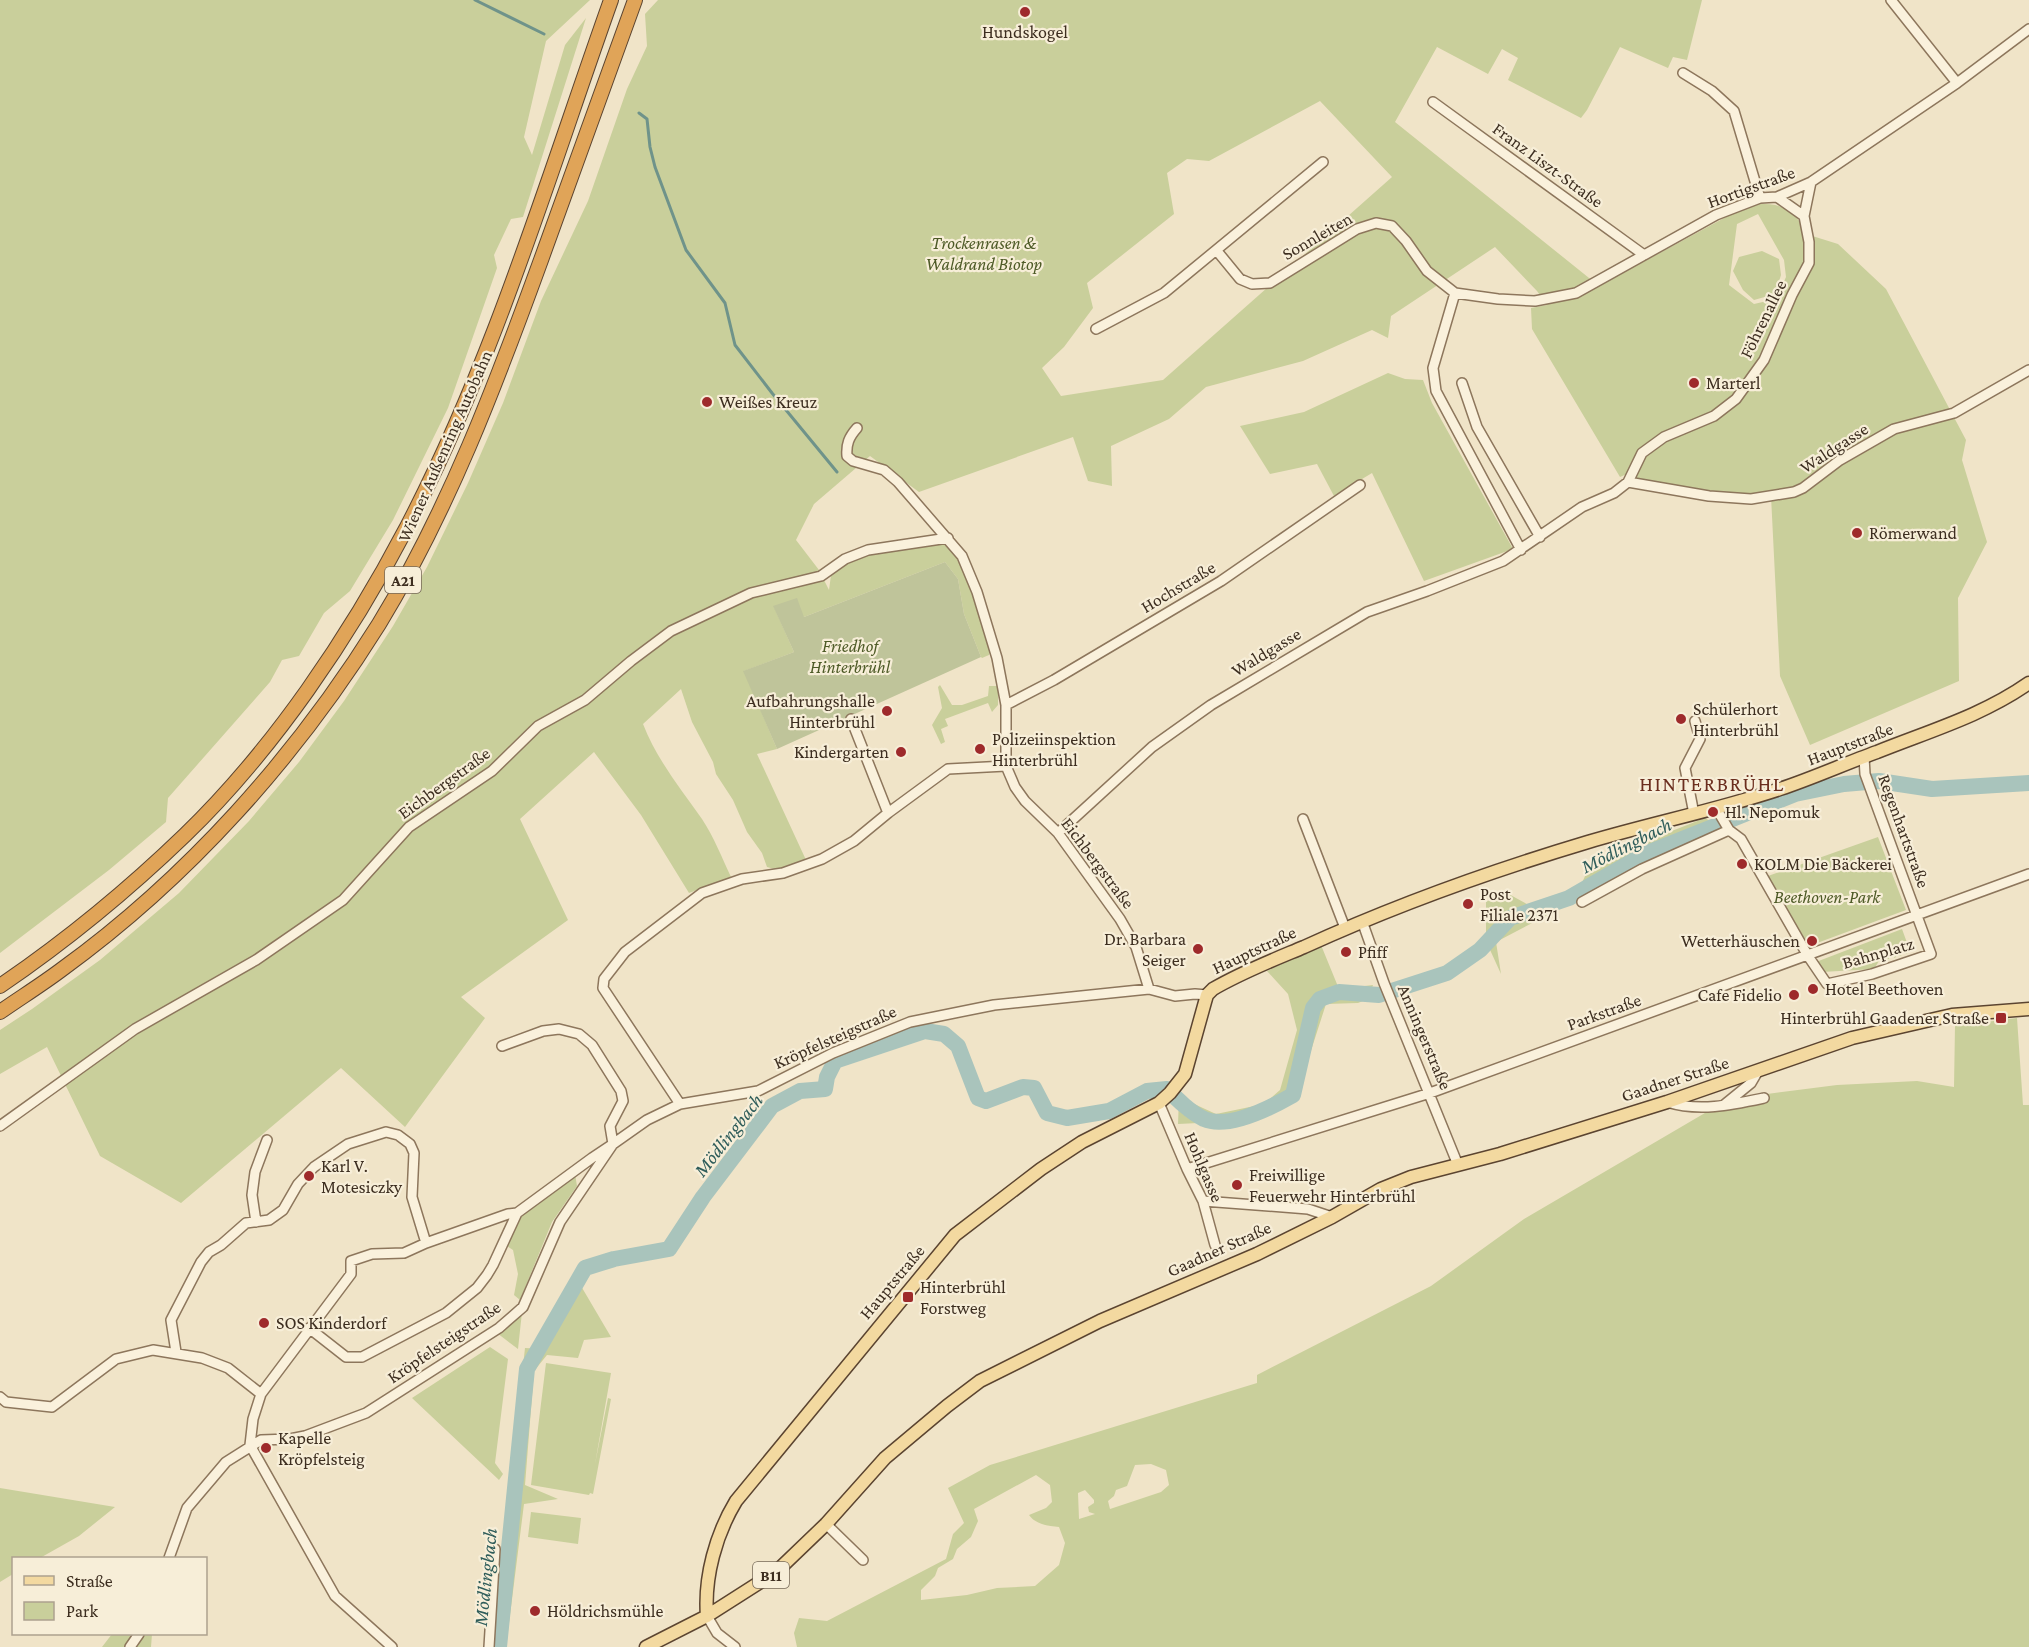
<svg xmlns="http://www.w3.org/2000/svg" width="2029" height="1647" font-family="'Crimson Pro',serif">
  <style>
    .green { fill: #c9cf9b; fill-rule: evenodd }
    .cemetery { fill: #bfc49a }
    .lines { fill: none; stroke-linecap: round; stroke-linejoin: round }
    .stream { stroke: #6f938a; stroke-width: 3 }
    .river { stroke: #a9c4bc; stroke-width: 16 }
    .minor-casing { stroke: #8d765c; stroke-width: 12 }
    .major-casing { stroke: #5b4430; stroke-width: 15 }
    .highway-casing { stroke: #5b4430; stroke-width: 16 }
    .minor { stroke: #faf1dc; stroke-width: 9 }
    .major { stroke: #f3d9a0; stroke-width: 12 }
    .highway { stroke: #e0a458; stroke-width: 14 }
    .poi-dot { fill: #9e2a2b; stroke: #f7eed8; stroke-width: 2 }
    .labels { text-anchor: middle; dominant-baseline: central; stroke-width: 4.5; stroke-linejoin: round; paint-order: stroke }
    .shield { fill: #f7eed8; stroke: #756857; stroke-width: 1.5 }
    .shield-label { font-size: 16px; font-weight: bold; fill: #3d2e20 }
    .poi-label { font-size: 18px; fill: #3d2e20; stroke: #f7eed8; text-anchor: start }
    .street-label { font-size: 18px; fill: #3d2e20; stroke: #f7eed8 }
    .park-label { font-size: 18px; font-style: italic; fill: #4d5a26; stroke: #f7eed8 }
    .water-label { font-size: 20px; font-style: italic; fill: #2f5d5a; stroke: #f7eed8 }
    .quarter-label { font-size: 21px; letter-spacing: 1.5px; fill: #6b2e1e; stroke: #f7eed8 }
  </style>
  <rect width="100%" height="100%" fill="#f0e4c8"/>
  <!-- green -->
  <path class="green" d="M0 0H590L546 41 524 137 532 155 565 45 586 18 523 217 511 219 494 255 497 268 448 408 393 520 350 591 324 613 299 656 282 660 270 682 168 798 166 822 109 870 0 953Z
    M658 0H1702L1687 60 1673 57 1668 68 1620 47 1587 110 1581 118 1508 80 1518 58 1502 49 1488 74 1437 47 1395 122 1599 286 1750 204C1779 203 1794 206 1806 234L1838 244 1886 289 1966 440 1962 460 1987 542 1958 598 1959 681 1810 745 1780 676 1771 496C1726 491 1668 492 1627 474L1620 477 1532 329 1531 308 1547 305 1537 291 1495 247 1391 316 1388 338 1372 330 1303 361 1206 387 1169 419 1111 446 1112 486 1088 481 1073 437 919 492 870 456 814 504 796 540 819 570 829 590 832 568 868 550 941 544C946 545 949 547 953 551 968 570 984 628 990 652L989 655 982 658 981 657 964 614 958 579 945 562 804 617 774 607 794 652 744 671 777 749 757 754 806 860 778 870 767 867 762 853 747 832 733 800 716 774 713 762 692 722 681 689 643 724C657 760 681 789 702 819 714 837 722 858 731 877L689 893 641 815 594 752 520 819 568 920 461 997 485 1018 405 1127 341 1068 181 1203 100 1156 47 1047 0 1074V1030L32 1009 100 960 179 893 249 821 299 762 344 701 393 626 427 567 468 483 503 403 541 301 588 201 627 89 647 46 645 14ZM1320 101 1392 177 1163 380 1061 396 1042 368 1064 347 1093 308 1087 283 1174 214 1167 173 1187 159 1209 161ZM1758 214 1784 260 1786 277 1776 299 1754 304 1729 285 1737 224Z
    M1762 251 1779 259 1781 275 1775 294 1754 300 1743 290 1733 271 1739 257Z
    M1388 373 1405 379 1423 380 1432 403 1513 549 1424 581 1372 473 1334 496 1317 464 1270 474 1240 426 1304 412Z
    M940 685 952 705H962L988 696 989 686H998V705L992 712 988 703 945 719 948 726 941 729 945 742 941 744 932 725 942 708 938 687Z
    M1705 818 1718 826 1496 942 1501 974 1486 941V902L1505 892 1534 908C1568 897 1578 900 1590 863Z
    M1878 837 1906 910 1809 946 1768 876Z
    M1902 929 1910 951 1906 954 1903 952 1901 956 1897 955 1895 958 1892 956 1886 961 1883 960 1881 963 1879 961 1874 969 1822 972 1816 962Z
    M1321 945 1339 989 1373 985 1368 999 1358 1003 1326 1004 1296 1097 1259 1111 1219 1122 1178 1124 1179 1097 1216 1114 1264 1104 1280 1090 1297 1030 1288 994 1267 971Z
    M2017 1018 2023 1105H2029V1647H797L794 1633 799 1618 827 1621 946 1559 953 1534 964 1523 948 1488 990 1465 1257 1383V1375L1431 1286 1524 1219 1722 1103 1767 1094 1837 1085 1917 1081 1954 1087 1955 1026ZM1151 1464 1166 1470 1169 1485 1161 1492 1110 1509 1108 1501 1114 1496 1116 1490 1127 1486 1135 1465ZM1036 1475 1050 1485 1052 1502 1046 1508 1029 1515C1035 1524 1048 1526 1059 1527L1065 1543 1059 1565 1035 1586 997 1588 967 1595 921 1600V1590L935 1576 938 1568 953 1559 957 1549 971 1537 978 1521 974 1509ZM1085 1490 1094 1500V1503L1088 1507 1089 1512 1095 1514 1079 1519 1078 1493Z
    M575 1174 577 1186 552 1222 520 1300 514 1295 518 1274 513 1250 507 1246 518 1220 533 1205Z
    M581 1286 611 1337 584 1340 578 1358 547 1355 534 1371 525 1485 558 1499 524 1504 506 1647H494L493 1640 525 1348 544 1349Z
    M522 1312 518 1349 497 1333Z
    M490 1347 508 1359 495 1463 503 1474 499 1480 412 1398Z
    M546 1363 611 1373 595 1464 608 1398 611 1399 593 1494 590 1493 589 1495 531 1485Z
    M0 1488 115 1507 79 1536 40 1558H14L13 1574 0 1582Z
    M531 1512 581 1518 578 1544 528 1537Z
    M112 1634H152L151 1647H102Z"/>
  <!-- cemetery -->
  <path class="cemetery" d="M945 562 958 579 964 614 981 657 777 749 743 671 794 652 773 606 797 598 804 617Z"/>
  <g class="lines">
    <!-- stream -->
    <path class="stream" d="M475 0 544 34
      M639 113 647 119 650 147 655 167 686 250 725 303 735 345 772 393 837 472"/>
    <!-- river -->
    <path class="river" d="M499 1647 527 1369 585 1268 614 1259 669 1249 703 1197 772 1106 800 1091 825 1089 827 1077 835 1061 925 1031 944 1034 958 1046 978 1098 986 1101 1023 1087 1034 1088 1047 1113 1067 1118 1109 1111 1147 1091 1167 1089C1178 1100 1190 1112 1204 1119 1229 1130 1272 1107 1293 1095L1313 1008 1320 999 1339 992 1379 995 1447 973 1480 950 1510 918 1569 898 1645 854 1795 794 1844 784 1879 781 1932 789 2029 783"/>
    <!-- minor casing -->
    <g class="minor-casing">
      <path id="minor" d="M1891 0 1957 83
        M1683 73 1712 91 1734 111 1760 198
        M1433 102 1644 255
        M1777 197 1804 216
        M1217 251 1240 279 1252 284 1270 283 1357 229 1376 223 1392 226 1406 241 1427 271 1455 293 1498 299 1535 301 1576 293 1716 215 1760 198 1777 197 1811 182 1957 83 2029 29
        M1455 293 1433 368 1436 391 1521 550
        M1096 329 1164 293 1323 162
        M1462 383 1477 427 1540 537
        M857 428C849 437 846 444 847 456L853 461 884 470 898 482 962 556 977 592 997 658 1006 705V766L1015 787 1025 801 1058 833 1120 919 1136 947 1149 989
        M1628 482 1642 453 1664 437 1714 416 1736 399 1764 360 1792 295 1809 263V242L1804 216 1811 182
        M1006 705 1054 680 1221 581 1360 485
        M851 719 888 813
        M1716 808 1729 830 1741 839 1808 956 1827 984 1872 974 1931 954 1865 774 1864 757
        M1694 814 1685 768 1700 739 1695 721
        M1303 819 1345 928
        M1058 833 1152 747 1211 705 1367 612 1427 591 1503 561 1582 507 1614 493 1628 482 1709 496 1751 499 1794 492 1803 488 1840 460 1894 429 1954 413 2029 370
        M1582 902 1642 869 1729 830
        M1362 921 1384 983 1458 1165
        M502 1046 543 1031 559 1029 579 1034 592 1045 621 1091 623 1101 610 1126 613 1144
        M1667 1102C1699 1112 1731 1105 1764 1098
        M1159 1103 1187 1169 1203 1201 1215 1245
        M680 1104 603 988 604 979 625 952 702 893 742 879 783 873 822 859 854 841 888 813 948 769 1006 766
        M1724 1105 1751 1083 1758 1071
        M0 1126 135 1029 256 960 343 900 409 827 492 771 538 726 585 700 631 661 671 631 751 593 821 576 845 559 868 550 948 538
        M1187 1169 1430 1093 2029 874
        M1203 1201 1308 1209 1332 1217
        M256 1222 252 1195 255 1172 267 1140
        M309 1328 346 1357H362L446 1313 477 1288 487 1275 493 1265 517 1213
        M176 1352 171 1320 201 1262 209 1252 221 1245 246 1223 269 1220 283 1210 298 1184 314 1167 348 1144 386 1132 398 1135 410 1144 414 1153 412 1197 426 1243
        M0 1397 6 1402 52 1407 116 1359 153 1350 202 1358 228 1368 261 1394
        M250 1445 253 1419 261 1394 351 1274V1261L372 1254 404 1253 426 1243 508 1214 517 1213 592 1158 610 1146
        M250 1445 335 1596 392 1647
        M826 1524 863 1560
        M169 1558 187 1508 226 1462 261 1440 290 1439 305 1436 366 1413 499 1328 523 1307 560 1222 613 1144 647 1120 680 1104 758 1091 833 1053 910 1022 994 1005 1149 989 1175 996 1195 994 1207 995
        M707 1616 717 1633 735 1647
        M130 1647 139 1634
        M489 1647 495 1549"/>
    </g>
    <!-- major casing -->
    <g class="major-casing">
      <path id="major" d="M707 1616C704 1577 716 1534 736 1501L955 1235 1041 1169 1082 1142 1159 1103 1170 1093 1185 1074 1205 1002 1207 995 1213 989C1242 972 1273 960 1304 947 1396 905 1491 871 1588 842 1652 823 1717 810 1780 789 1813 778 1844 764 1877 752 1929 731 1982 716 2029 683
        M646 1647 707 1616 776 1572 826 1524 885 1458 947 1406 980 1381 1100 1321 1257 1254 1332 1217 1381 1189 1411 1177 1500 1154 1667 1102 1852 1038 1952 1015 2029 1009"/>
    </g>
    <!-- highway casing -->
    <g class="highway-casing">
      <path id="highway" d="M0 986C66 941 127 891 185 835 273 750 350 636 407 527 494 360 548 177 611 0
        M0 1012C20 998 41 985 61 970 188 878 296 757 379 624 448 511 496 384 541 260 572 173 604 87 635 0"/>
    </g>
    <!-- minor -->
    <use href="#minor" class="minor"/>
    <!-- major -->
    <use href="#major" class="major"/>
    <!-- highway -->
    <use href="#highway" class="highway"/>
  </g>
  <!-- markers -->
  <g class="poi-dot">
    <circle cx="1025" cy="12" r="6"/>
    <circle cx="1694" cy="383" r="6"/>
    <circle cx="707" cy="402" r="6"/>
    <circle cx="1857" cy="533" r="6"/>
    <circle cx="887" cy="711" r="6"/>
    <circle cx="1681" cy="719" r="6"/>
    <circle cx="980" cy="749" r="6"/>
    <circle cx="901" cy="752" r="6"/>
    <circle cx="1713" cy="812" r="6"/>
    <circle cx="1742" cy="864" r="6"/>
    <circle cx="1468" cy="904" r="6"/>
    <circle cx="1812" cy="941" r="6"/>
    <circle cx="1198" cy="949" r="6"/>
    <circle cx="1346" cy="952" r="6"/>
    <circle cx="1813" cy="989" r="6"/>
    <circle cx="1794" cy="995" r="6"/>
    <rect x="1995" y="1012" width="12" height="12" rx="3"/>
    <circle cx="309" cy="1176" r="6"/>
    <circle cx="1237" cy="1185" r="6"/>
    <rect x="902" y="1291" width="12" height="12" rx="3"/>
    <circle cx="264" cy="1323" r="6"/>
    <circle cx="266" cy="1448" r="6"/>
    <circle cx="535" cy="1611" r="6"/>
  </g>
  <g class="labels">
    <!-- shield labels -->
    <g class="shield">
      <rect x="385" y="567" width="36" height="26" rx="4.5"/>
      <rect x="753" y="1562" width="36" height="26" rx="4.5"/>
    </g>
    <g class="shield-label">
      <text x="403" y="580">A21</text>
      <text x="771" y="1575">B11</text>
    </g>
    <!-- poi labels -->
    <g class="poi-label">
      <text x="1025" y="32" text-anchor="middle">Hundskogel</text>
      <text x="1706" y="383">Marterl</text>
      <text x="719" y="402">Weißes Kreuz</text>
      <text x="1869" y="533">Römerwand</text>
      <text x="875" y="701" text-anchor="end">Aufbahrungshalle<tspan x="875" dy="21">Hinterbrühl</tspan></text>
      <text x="1693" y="709">Schülerhort<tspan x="1693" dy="21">Hinterbrühl</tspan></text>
      <text x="992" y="739">Polizeiinspektion<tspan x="992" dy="21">Hinterbrühl</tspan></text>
      <text x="889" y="752" text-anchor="end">Kindergarten</text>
      <text x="1725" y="812">Hl. Nepomuk</text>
      <text x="1754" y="864">KOLM Die Bäckerei</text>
      <text x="1480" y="894">Post<tspan x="1480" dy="21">Filiale 2371</tspan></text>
      <text x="1186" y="939" text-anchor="end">Dr. Barbara<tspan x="1186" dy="21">Seiger</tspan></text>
      <text x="1800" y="941" text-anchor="end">Wetterhäuschen</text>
      <text x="1358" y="952">Pfiff</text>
      <text x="1825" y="989">Hotel Beethoven</text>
      <text x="1782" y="995" text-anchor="end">Cafe Fidelio</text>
      <text x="1989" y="1018" text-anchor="end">Hinterbrühl Gaadener Straße</text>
      <text x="321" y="1166">Karl V.<tspan x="321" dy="21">Motesiczky</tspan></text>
      <text x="1249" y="1175">Freiwillige<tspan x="1249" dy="21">Feuerwehr Hinterbrühl</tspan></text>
      <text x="920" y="1287">Hinterbrühl<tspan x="920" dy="21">Forstweg</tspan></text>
      <text x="276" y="1323">SOS Kinderdorf</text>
      <text x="278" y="1438">Kapelle<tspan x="278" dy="21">Kröpfelsteig</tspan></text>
      <text x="547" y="1611">Höldrichsmühle</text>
    </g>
    <!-- street labels -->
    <g class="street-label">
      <text transform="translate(1548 165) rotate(36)">Franz Liszt-Straße</text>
      <text transform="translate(1751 187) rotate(-20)">Hortigstraße</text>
      <text transform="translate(1317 236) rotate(-30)">Sonnleiten</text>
      <text transform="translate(1763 319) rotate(-64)">Föhrenallee</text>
      <text transform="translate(445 446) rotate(-66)">Wiener Außenring Autobahn</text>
      <text transform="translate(1834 448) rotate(-33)">Waldgasse</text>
      <text transform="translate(1178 587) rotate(-31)">Hochstraße</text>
      <text transform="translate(1266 652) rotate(-31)">Waldgasse</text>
      <text transform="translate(1850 744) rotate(-21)">Hauptstraße</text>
      <text transform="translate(444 783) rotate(-36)">Eichbergstraße</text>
      <text transform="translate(1904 831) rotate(70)">Regenhartstraße</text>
      <text transform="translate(1098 863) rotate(53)">Eichbergstraße</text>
      <text transform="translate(1254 950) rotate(-25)">Hauptstraße</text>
      <text transform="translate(1878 953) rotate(-16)">Bahnplatz</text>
      <text transform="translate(1604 1012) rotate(-20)">Parkstraße</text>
      <text transform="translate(835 1037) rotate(-24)">Kröpfelsteigstraße</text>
      <text transform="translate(1425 1037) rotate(67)">Anningerstraße</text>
      <text transform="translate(1675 1079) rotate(-18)">Gaadner Straße</text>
      <text transform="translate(1204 1167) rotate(67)">Hohlgasse</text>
      <text transform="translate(1219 1249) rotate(-24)">Gaadner Straße</text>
      <text transform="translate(892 1282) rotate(-50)">Hauptstraße</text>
      <text transform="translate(444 1342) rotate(-34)">Kröpfelsteigstraße</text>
    </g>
    <!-- park labels -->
    <g class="park-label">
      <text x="984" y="243">Trockenrasen &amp;<tspan x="984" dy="21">Waldrand Biotop</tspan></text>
      <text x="850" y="646">Friedhof<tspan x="850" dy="21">Hinterbrühl</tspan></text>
      <text x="1827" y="897">Beethoven-Park</text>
    </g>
    <!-- water labels -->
    <g class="water-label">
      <text transform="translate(1626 845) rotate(-27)">Mödlingbach</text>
      <text transform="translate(728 1135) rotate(-52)">Mödlingbach</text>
      <text transform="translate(485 1577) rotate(-84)">Mödlingbach</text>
    </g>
    <!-- quarter labels -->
    <g class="quarter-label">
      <text x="1712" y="784">HINTERBRÜHL</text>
    </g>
  </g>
  <!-- legend -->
  <rect x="12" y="1557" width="195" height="78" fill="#f7eed8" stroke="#ada18e" stroke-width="1.5"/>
  <rect x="24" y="1576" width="30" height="9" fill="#f3d9a0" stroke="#ada18e" stroke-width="1.5"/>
  <text x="66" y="1587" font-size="18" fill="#3d2e20">Straße</text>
  <rect x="24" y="1602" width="30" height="18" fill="#c9cf9b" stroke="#ada18e" stroke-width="1.5"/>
  <text x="66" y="1617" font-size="18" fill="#3d2e20">Park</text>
</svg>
